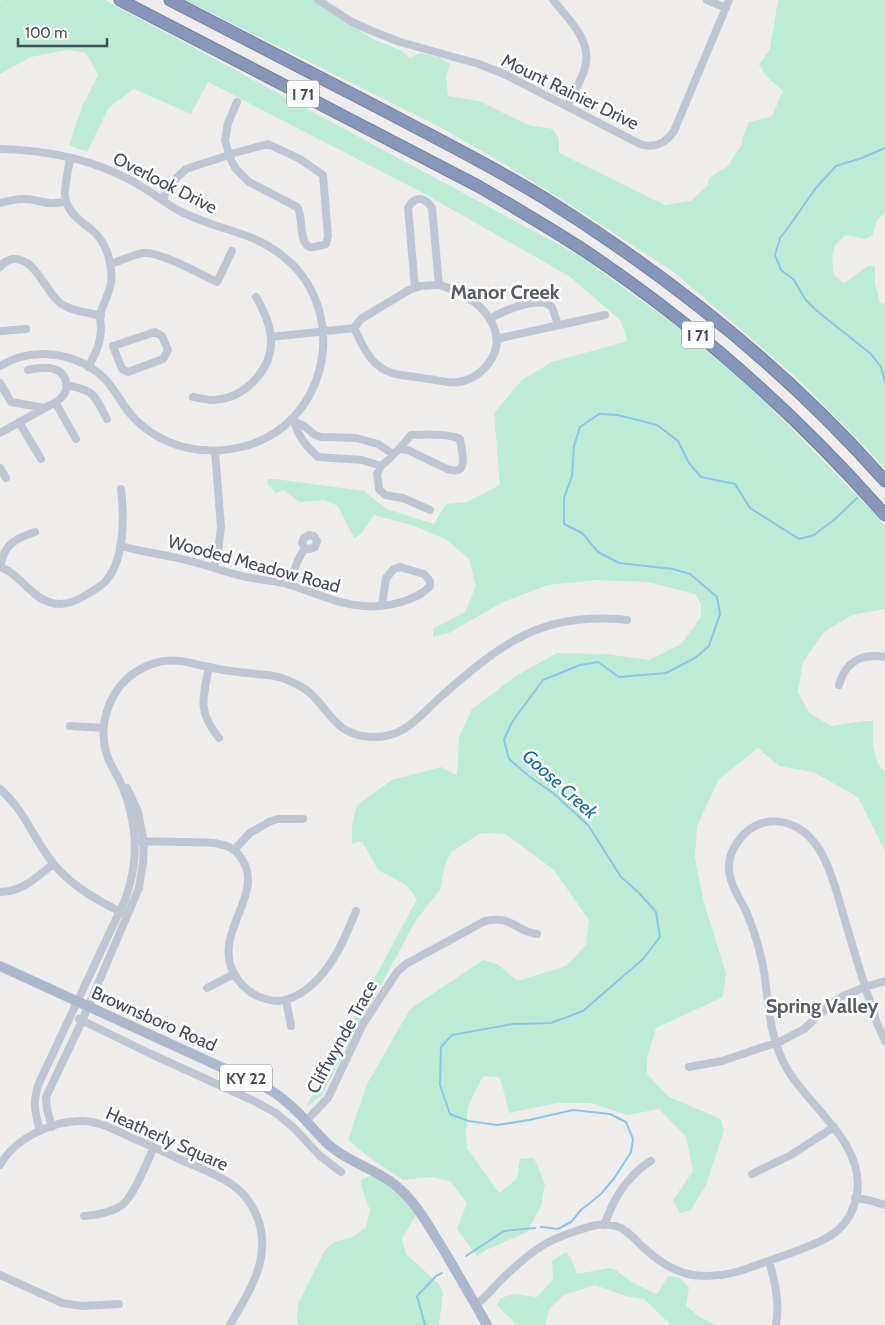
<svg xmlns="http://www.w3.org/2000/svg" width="885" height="1325" font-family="Cabin,sans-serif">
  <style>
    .green { fill: #bcecd5 }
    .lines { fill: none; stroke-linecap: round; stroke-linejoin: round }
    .stream { stroke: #8ac6e7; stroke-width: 2 }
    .highway-casing { stroke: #7182a5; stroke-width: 13 }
    .minor { stroke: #c0c6d1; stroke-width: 8 }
    .major { stroke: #adb7ca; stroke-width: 10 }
    .highway { stroke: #8697ba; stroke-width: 11 }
    .labels { text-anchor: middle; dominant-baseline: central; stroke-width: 5; stroke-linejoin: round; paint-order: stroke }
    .shield { fill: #fff; stroke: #7e828b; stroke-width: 1 }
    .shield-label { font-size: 16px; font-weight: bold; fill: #464d59 }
    .street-label { font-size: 18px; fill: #464d59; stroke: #fff }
    .water-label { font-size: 19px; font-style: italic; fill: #136d9f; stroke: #fff }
    .quarter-label { font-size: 20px; font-weight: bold; fill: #595c61; stroke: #fff }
  </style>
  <rect width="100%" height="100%" fill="#efedec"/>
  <!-- green -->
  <path class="green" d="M3 0H105L580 256 675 325 757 393 874 513 885 526V609L852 615 824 632 803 662 798 692 810 714 832 726 864 721H873C873 739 871 759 885 772V851L858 797 813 772 779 766 758 748 719 779 697 826 695 858 704 903 726 973 723 997 656 1028 647 1058V1074L669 1097 721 1119 724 1131 706 1185 691 1210 680 1213 673 1200 693 1171 686 1137 659 1109 628 1115 590 1103H557L509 1113 503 1088 499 1077 483 1076 468 1106 466 1133 467 1148 499 1193 517 1179 520 1159 534 1158 545 1184 541 1206 527 1232 486 1250 477 1256 457 1229 467 1203 450 1181 431 1177 403 1180 366 1155 348 1140 367 1084 410 1009 483 960 497 964 518 981 566 966 586 945 589 920 553 869 505 834 481 833 451 852 445 865 440 890 416 920 322 1095 306 1107 417 899 406 885 378 870 362 841 352 844V825L357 805 392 780 441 767 457 775 459 737 472 709 516 676 557 653 606 654 649 660 681 644 701 617V604L695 594 648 582 596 580 548 585 501 603 449 633 433 637V629L465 612 476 586 469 559 447 540 415 526 374 515 361 534 354 538 338 506 324 500 299 502 284 490 276 493 268 485 267 479H275L364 491 387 509 434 524 446 504 467 502 500 485 494 413 522 380 552 362 628 341 620 320 569 276 425 194 208 82 191 114 134 89 109 107 87 152 69 145 82 107 98 75 86 53 67 50 31 57 0 74V1Z
    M185 0H314L373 39 402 51 410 58 420 53 439 57 450 64 446 77 448 96 479 101 528 125 553 129 559 139V153L665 205 691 201 708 185 709 178 719 171 727 167 742 144 743 136 749 122 762 119 772 116 783 91 766 76 759 65 770 49 778 0H885V213L877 220 873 235 866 239 846 235C829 247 832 256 834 275L844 283 868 266H875V283L880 303 885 304V469L868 450 797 378 675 273 574 207 501 162 438 126Z
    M370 1176 386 1181 414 1206 416 1214 402 1239 406 1254 439 1284 443 1293 439 1325H299L297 1321 298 1304 325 1250 334 1242 353 1237 366 1227 370 1210 364 1195 361 1180Z
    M566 1252 571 1258 577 1274 609 1268 616 1270 633 1283 657 1294 668 1276 680 1278 689 1287 686 1306 700 1317 716 1325H671L644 1299 625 1296 595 1285 564 1295 549 1309 546 1325H517L497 1305 501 1298 513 1294 537 1297 553 1279 552 1261Z"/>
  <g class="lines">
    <!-- stream -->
    <path class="stream" d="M885 148 862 158 836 166 815 189 790 225 780 238 775 255 781 270 794 280 805 299 817 311 871 354 881 367 885 382
      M541 1227 558 1229 571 1222 581 1210 601 1194 615 1177 631 1152 633 1139 626 1122 610 1114 573 1110 529 1120 498 1125 468 1121 450 1114 440 1085 441 1047 452 1035 513 1024 551 1023 583 1011 643 959 660 937 656 912 640 894 621 877 588 825 553 793 530 777 509 759 504 740 512 722 543 680 580 665 598 662 619 677 666 673 695 658 709 646 720 614 717 597 690 574 673 569 619 563 598 552 582 533 564 524V498L572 476 574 446 580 427 599 414 618 415 657 425 678 441 689 463 701 477 735 484 750 508 799 539 814 535 835 519 857 498
      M466 1256 504 1231 535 1228
      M425 1325 417 1296 436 1276 442 1273"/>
    <!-- highway casing -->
    <g class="highway-casing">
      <path id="highway" d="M120 0 478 186C514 207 550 228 585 251 696 325 797 415 885 515
        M170 0C241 37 312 74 383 110 437 139 492 166 544 198 669 276 787 370 885 481"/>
    </g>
    <!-- minor -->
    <path class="minor" d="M318 0 352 22 372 31 400 42 479 64 504 74 640 144C654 149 666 143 674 131L729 0
      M553 0C570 21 594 42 584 71 580 83 573 94 567 106
      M707 0 726 8
      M0 149C45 150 92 159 132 181 147 189 160 199 174 208 188 216 205 222 220 227 250 236 270 243 293 265 349 323 324 425 245 446 205 457 163 448 134 418 122 406 116 390 104 378 76 352 33 346 0 366
      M70 158C69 169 64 185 65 196 67 213 81 221 93 231 107 243 113 265 111 283 109 293 104 302 101 312 99 319 101 325 101 331 100 345 95 355 88 367
      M163 200 169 185 186 169 229 155 234 153 268 144 300 159 323 175 328 236 326 244C321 245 314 248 310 247 298 244 304 216 297 207L249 182 236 169 232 162 229 155 225 140 228 123 237 102
      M0 203C8 201 15 199 23 199 40 199 48 207 66 201
      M110 264C121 261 133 254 144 253 161 252 200 274 217 282L232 251
      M0 267C3 263 8 260 13 259 35 257 45 291 60 303 70 311 88 312 101 316
      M439 285C447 287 454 290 461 293 486 307 510 336 488 364 481 373 471 380 459 382 448 384 434 379 422 378 412 376 401 376 392 373 371 367 363 346 354 328L361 319 409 290 421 286Z
      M415 288 408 208C415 195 425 197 432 208L439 285
      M490 319C502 311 530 300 545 303 548 304 550 306 552 307L558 325
      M0 331 26 329
      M155 332 162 336 168 350 163 359 128 372 122 369 113 346Z
      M271 337 354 328
      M496 339 605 315
      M0 383 11 402 45 408C50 405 57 402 62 397 66 393 67 387 66 382 62 364 41 367 28 370
      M66 385C96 391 93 394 107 419
      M193 397C200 398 206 400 213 400 244 399 273 370 271 338 270 324 263 309 256 297
      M55 402 76 439
      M292 419C296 423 296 429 299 434 304 444 310 450 318 457L362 460 381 466
      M19 422 41 459
      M295 422 304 426 315 435 321 437 356 438 378 444 393 454
      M0 433 45 408
      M399 449 411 435C422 434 452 434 460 439 462 452 470 477 447 469L408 450 399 449 387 461 381 466 377 474 379 489 385 495 403 498 430 510
      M0 468 6 478
      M120 546C143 552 167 555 190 561 206 565 222 571 238 575 252 579 268 580 283 583 310 590 335 604 363 606 383 608 416 602 430 586V581L424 574 400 567 394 569 386 578 382 605
      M0 566C2 562 2 558 4 554 9 541 23 536 35 532
      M0 567C20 574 30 596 49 602 62 607 75 602 86 595 92 591 100 587 105 582 125 560 124 517 121 489
      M214 568 218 553 221 527 215 451
      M289 585 298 560 305 548 302 543 304 538 309 535 314 536 317 541 315 547 310 549 305 548
      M209 667C203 698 197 711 219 738
      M839 685C845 662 861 653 885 657
      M70 726 103 728
      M0 789C23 809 30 831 47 855 65 882 94 899 123 913
      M135 842C153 841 171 842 189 842 199 843 209 841 219 844 226 845 234 849 239 855 268 890 217 927 231 967 235 977 241 985 249 991 258 998 274 1003 285 1000 302 996 314 984 324 972 339 953 347 933 356 911
      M234 850 250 833 271 821 278 819H303
      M0 892C22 892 37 877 53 864
      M207 988 234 974
      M286 1000 291 1026
      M79 1019 151 1054 254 1101 276 1113 294 1128 320 1156 341 1172
      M689 1067 722 1061 781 1041 804 1029 832 1003 843 996 865 987 885 981
      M306 1121 328 1098 363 1024 397 972 406 964 485 921C513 915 514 931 537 934
      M52 1127 47 1110 46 1097 82 1021 139 888 143 863 144 842 138 812 127 788
      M40 1131C35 1112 32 1103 39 1083L125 900C136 869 138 842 130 810 127 797 122 784 115 772 113 768 110 763 108 758 99 734 104 707 120 686 131 673 147 664 164 661 178 659 190 663 204 666 216 669 228 671 239 672 253 674 266 674 279 677 288 680 297 684 305 689 330 707 332 735 371 737 406 739 420 714 444 694 503 642 544 611 627 620
      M0 1165C15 1138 53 1120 84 1121 100 1122 116 1130 130 1137 147 1144 163 1151 179 1159 197 1167 218 1174 234 1186 250 1198 260 1217 262 1237 265 1270 245 1298 230 1325
      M752 1174 791 1155 834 1127
      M855 1198 868 1200 885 1205
      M84 1216C97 1215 111 1213 122 1205 134 1196 147 1162 154 1147
      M604 1225C607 1219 609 1212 612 1206 620 1189 635 1170 651 1161
      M769 1261C775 1282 780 1303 776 1325
      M0 1275 62 1303 82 1306 119 1304
      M475 1305C485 1299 492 1289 500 1281 511 1270 533 1250 547 1243 560 1236 583 1228 597 1225 602 1224 611 1225 616 1226 627 1229 635 1240 643 1247 674 1276 699 1282 740 1271 757 1265 774 1259 791 1253 823 1241 850 1233 857 1194 865 1143 810 1108 787 1069 770 1039 769 1010 765 978 762 955 755 933 746 911 739 897 728 882 729 865 729 857 733 849 737 843 756 813 793 816 813 841 829 859 837 894 844 917 854 952 865 987 877 1023L885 1041"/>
    <!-- major -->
    <path class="major" d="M0 966 258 1084C267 1088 276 1093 284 1100 301 1113 314 1131 330 1146 350 1163 376 1169 395 1185 412 1198 424 1218 435 1236 453 1265 470 1295 487 1325"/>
    <!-- highway -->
    <use href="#highway" class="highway"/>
  </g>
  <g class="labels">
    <!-- shield labels -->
    <g class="shield">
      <rect x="287" y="80.5" width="32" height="27" rx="4"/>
      <rect x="682" y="321.5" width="32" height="27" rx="4"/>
      <rect x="220" y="1064.5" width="52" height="27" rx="4"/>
    </g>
    <g class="shield-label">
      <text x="303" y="94">I 71</text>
      <text x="698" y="335">I 71</text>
      <text x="246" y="1078">KY 22</text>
    </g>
    <!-- street labels -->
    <g class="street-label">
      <text transform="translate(570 92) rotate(26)">Mount Rainier Drive</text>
      <text transform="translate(165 183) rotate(27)">Overlook Drive</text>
      <text transform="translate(254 564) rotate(15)">Wooded Meadow Road</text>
      <text transform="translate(154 1019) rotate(24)">Brownsboro Road</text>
      <text transform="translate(342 1037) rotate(-61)">Cliffwynde Trace</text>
      <text transform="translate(167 1139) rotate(24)">Heatherly Square</text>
    </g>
    <!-- water labels -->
    <g class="water-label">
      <text transform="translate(560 784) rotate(42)">Goose Creek</text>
    </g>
    <!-- quarter labels -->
    <g class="quarter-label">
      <text x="505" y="292">Manor Creek</text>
      <text x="822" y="1006">Spring Valley</text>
    </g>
  </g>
  <!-- scale -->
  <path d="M18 38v8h89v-8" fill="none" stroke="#464d59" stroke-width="2.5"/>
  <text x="25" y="38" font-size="15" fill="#464d59" stroke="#ffffff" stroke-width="4" paint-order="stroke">100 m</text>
</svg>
